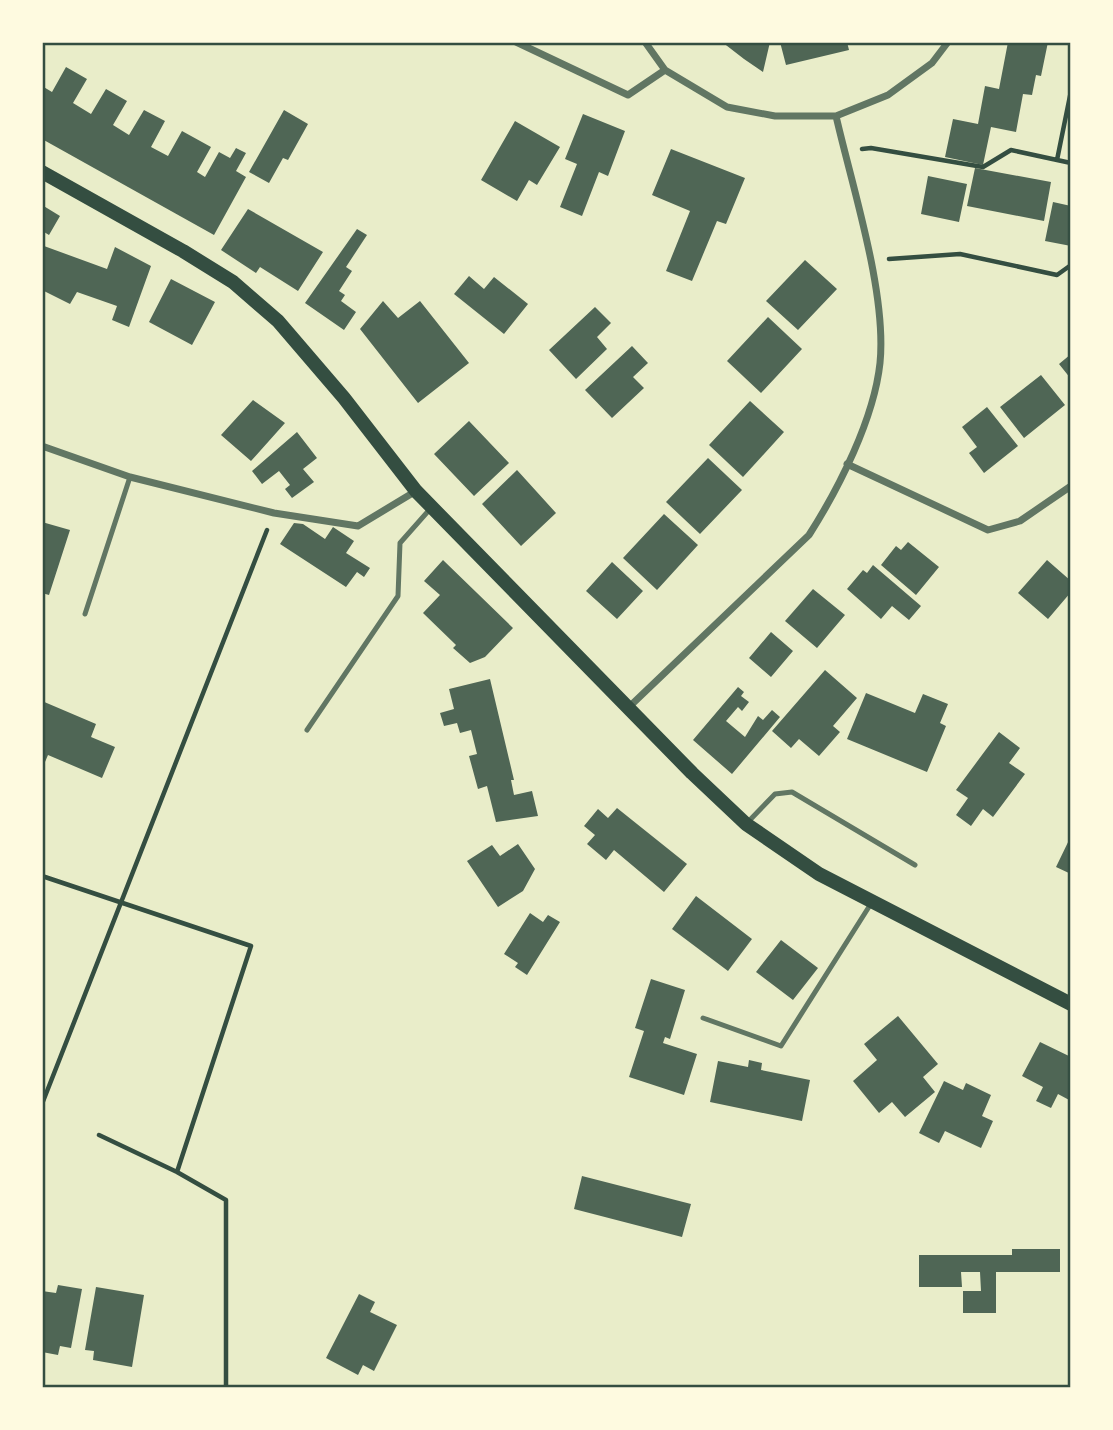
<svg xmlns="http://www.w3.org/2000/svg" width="1113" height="1430" font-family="Poppins,sans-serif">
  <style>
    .building { fill: #4f6655 }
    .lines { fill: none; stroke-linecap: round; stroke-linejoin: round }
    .path { stroke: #344e41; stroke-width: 4.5 }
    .service { stroke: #617663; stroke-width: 5 }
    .minor { stroke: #617663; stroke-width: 7 }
    .secondary { stroke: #344e41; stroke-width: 14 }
    .neatline { fill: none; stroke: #344e41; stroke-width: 2.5 }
  </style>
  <rect width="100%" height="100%" fill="#e9edc9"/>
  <!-- building -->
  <path class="building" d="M722 42H770L763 72 744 59Z
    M780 42H847L849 50 786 65Z
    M1008 42H1048L1041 76 1036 75 1032 95 1023 94 1016 132 991 127 983 165 945 157 953 119 978 124 985 86 999 89Z
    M66 67 87 79 73 103 91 114 106 89 127 101 113 125 129 135 144 110 165 121 151 147 168 156 182 131 211 147 197 172 205 177 219 152 230 158 236 148 246 153 236 171 246 177 214 235 42 139V86L52 92Z
    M284 110 308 124 288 160 283 158 269 183 249 172Z
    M583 114 625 131 608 176 599 172 582 216 560 207 577 164 565 159Z
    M515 121 560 147 537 185 529 180 517 201 481 180Z
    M671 149 745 178 726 224 717 221 692 281 666 271 690 211 652 195Z
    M975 168 1051 182 1044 221 967 206Z
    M928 176 967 184 959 222 921 214Z
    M1053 202 1071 206V246L1045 241Z
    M42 205 60 216 49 235 44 232 42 235Z
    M248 209 323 252 298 291 260 267 256 273 221 250Z
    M357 229 367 235 346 267 352 271 339 291 345 295 341 301 356 312 344 330 305 303Z
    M44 246 107 269 115 247 151 266 129 327 112 320 117 306 77 292 70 304 42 290Z
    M805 260 837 289 798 330 766 301Z
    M469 276 484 289 494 277 528 304 504 334 454 294Z
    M171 279 215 302 192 345 149 322Z
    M383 301 398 318 420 301 469 363 418 403 360 329Z
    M595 307 611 323 597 337 607 349 576 379 549 350Z
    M768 317 802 349 761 393 727 361Z
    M632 346 648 363 633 377 644 388 612 418 585 390Z
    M1071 354V379L1059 364Z
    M1041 375 1065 405 1024 438 1000 407Z
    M253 400 285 423 251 461 221 435Z
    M750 401 784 432 743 477 709 445Z
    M987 407 1018 446 984 473 969 453 977 447 962 427Z
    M469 421 509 463 474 496 434 454Z
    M297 432 317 458 303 469 314 482 292 498 285 489 290 485 279 471 262 484 252 471Z
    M708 458 742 490 700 534 666 502Z
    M517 470 556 513 521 546 482 504Z
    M664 514 698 545 657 590 623 558Z
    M42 522 70 530 49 595 42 593Z
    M294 523 303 524 325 539 333 527 354 541 346 553 370 568 364 577 357 572 346 587 280 544Z
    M908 542 939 567 916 595 881 565 896 546 901 550Z
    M443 560 513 628 485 657 470 663 453 648 456 645 423 613 440 595 424 581Z
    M1047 560 1071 581V592L1048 619 1018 593Z
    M612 562 643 591 617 619 586 591Z
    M873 565 921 606 909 620 892 606 881 619 847 589 863 570 867 573Z
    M813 589 845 615 817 648 785 621Z
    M771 632 793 651 771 677 749 658Z
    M825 670 857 698 833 726 840 732 819 756 799 739 791 748 772 731Z
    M490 679 514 780H511L514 795 532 791 538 816 496 822 487 786 478 789 469 756 477 754 471 730 460 733 457 723 444 726 440 713 454 709 449 689Z
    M738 687 744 692 741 696 749 702 742 711 738 707 726 721 745 737 758 716 763 720 772 710 780 717 732 774 693 740Z
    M866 693 915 713 923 694 948 704 940 723 946 726 927 772 847 739Z
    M42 701 96 724 91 737 115 747 102 778 48 755 42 769Z
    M999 732 1020 748 1009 763 1025 774 993 817 983 809 971 826 956 815 968 798 956 790Z
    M617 808 687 864 664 892 614 850 606 860 587 844 595 835 584 826 598 809 608 818Z
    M1071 836V874L1056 867Z
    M518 844 535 869 523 891 498 907 467 861 492 845 500 856Z
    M696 896 752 939 728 971 672 929Z
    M530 913 543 922 548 915 560 922 527 975 515 967 518 963 504 954Z
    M781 940 818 968 793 1000 756 972Z
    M651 979 685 990 670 1039 665 1037 663 1043 697 1054 684 1095 629 1077 644 1031 635 1028Z
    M898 1016 938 1064 923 1077 935 1092 905 1117 892 1102 879 1113 853 1081 877 1060 864 1044Z
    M1040 1042 1071 1057V1101L1058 1094 1051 1108 1036 1101 1043 1087 1022 1076Z
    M749 1060 762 1063 761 1070 810 1080 802 1121 710 1102 718 1061 748 1067Z
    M944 1081 963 1090 966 1083 991 1095 982 1116 993 1121 981 1148 945 1131 939 1143 919 1133Z
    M582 1176 691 1204 682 1237 574 1209Z
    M1012 1249H1060V1272H996V1313H963V1291H981L980 1272H961L962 1287H919V1255H1012Z
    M58 1285 82 1289 71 1348 60 1346 58 1355 42 1352V1291L56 1293Z
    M96 1287 144 1295 132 1367 93 1360 94 1351 85 1350Z
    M359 1294 375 1302 370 1312 397 1325 374 1371 363 1365 358 1375 326 1358Z"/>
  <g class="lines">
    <!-- path -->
    <path class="path" d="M862 149 871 148 983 167 1011 150 1057 160 1071 91
      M1057 160 1071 163
      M889 259 960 254 1057 275 1071 265
      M42 876 251 946 177 1172 226 1200V1388
      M42 1104 267 530
      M99 1135 177 1172"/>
    <!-- service -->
    <path class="service" d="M85 614 130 477
      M307 730 398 596 400 543 430 509
      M746 824 775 794 792 792 915 865
      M703 1018 781 1046 872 902"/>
    <!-- minor -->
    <path class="minor" d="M516 42 628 95 665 70
      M645 42 665 70 727 107 775 116H836L888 95 932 63 948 42
      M42 446 130 477 274 513 358 526 416 491
      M847 464 988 530 1020 521 1071 486
      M628 708 809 535C839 488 874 419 880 363 887 293 852 186 836 116"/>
    <!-- secondary -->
    <path class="secondary" d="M42 172 183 251 233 282 278 321 344 398 416 491 692 773 746 824 819 874 1071 1004"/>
  </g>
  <!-- border -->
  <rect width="1113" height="1430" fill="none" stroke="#fefae0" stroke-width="88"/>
  <rect x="44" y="44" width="1025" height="1342" class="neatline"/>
</svg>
